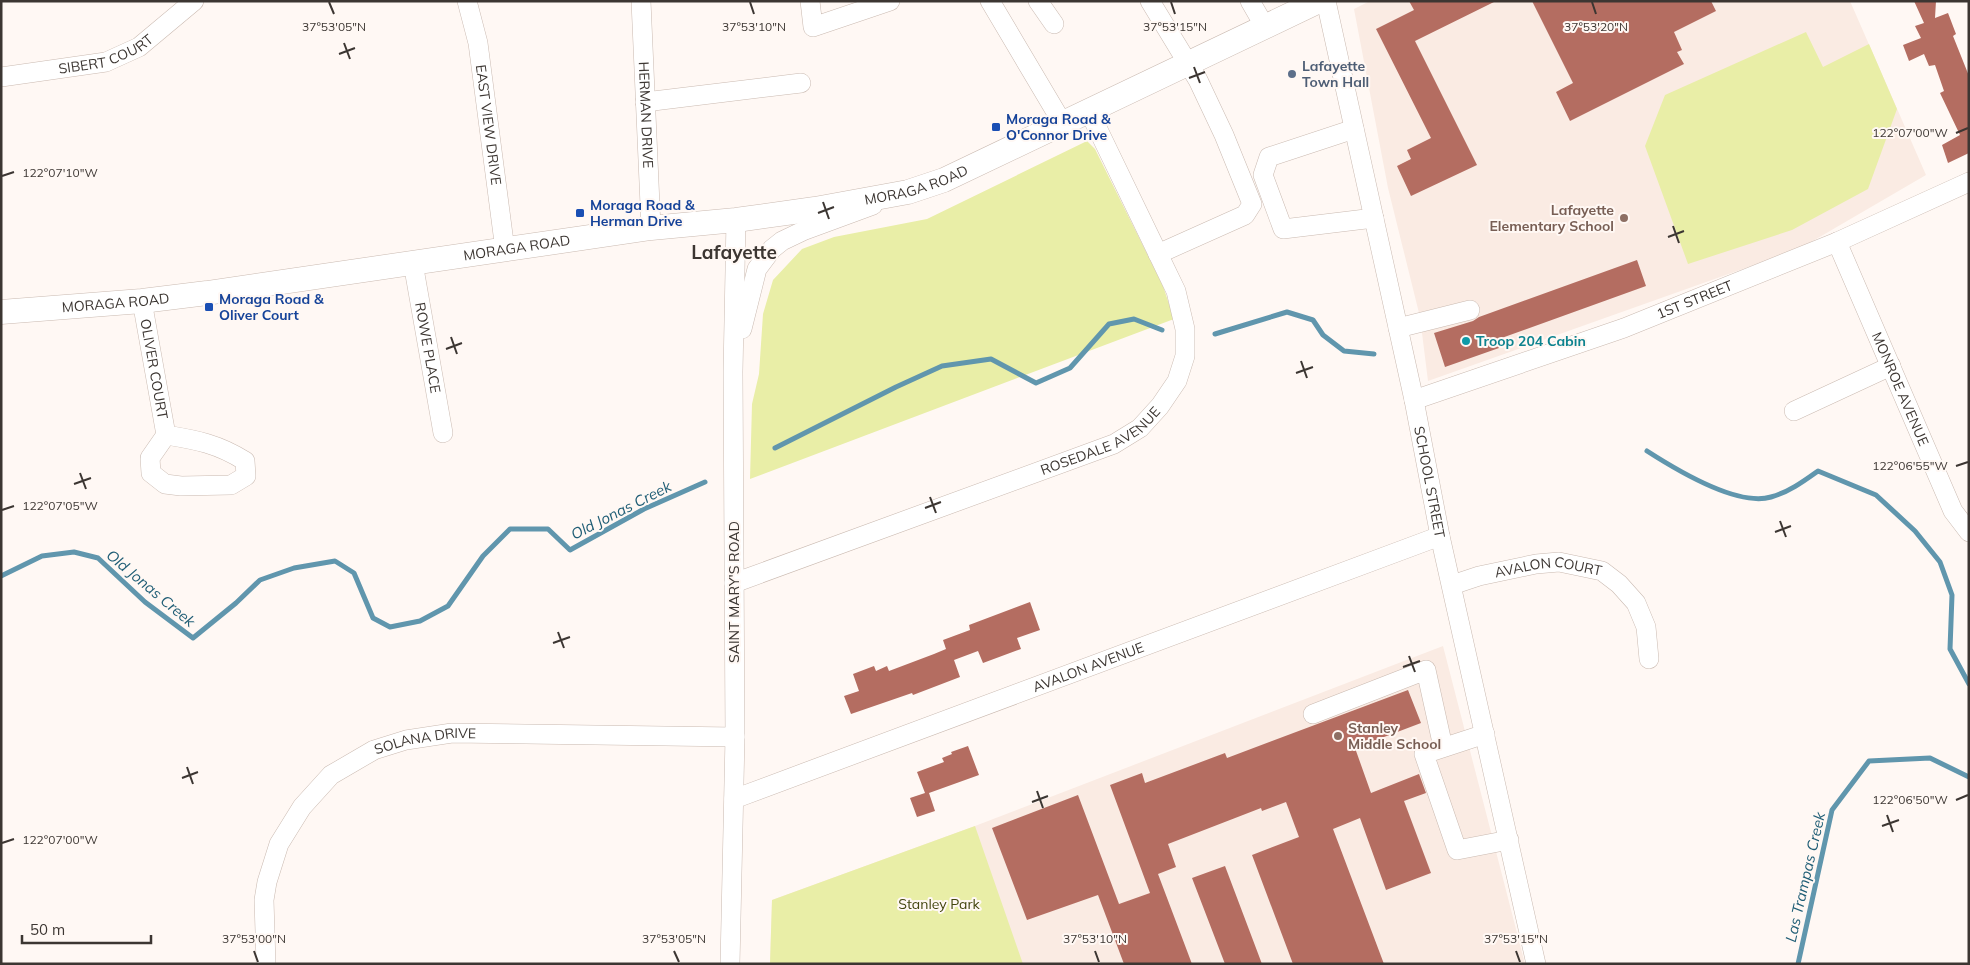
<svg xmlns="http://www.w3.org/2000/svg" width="1970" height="965" font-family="Mulish,sans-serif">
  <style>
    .built { fill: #faebe3 }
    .green { fill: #e9eea7 }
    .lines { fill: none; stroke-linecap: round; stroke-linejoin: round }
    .stream { stroke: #6096ad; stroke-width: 5 }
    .building { fill: #b46d61 }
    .minor-casing { stroke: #cabab1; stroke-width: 20 }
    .major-casing { stroke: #cabab1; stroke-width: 25 }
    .minor { stroke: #fff; stroke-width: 19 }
    .major { stroke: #fff; stroke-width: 24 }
    .ticks { fill: none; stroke: #3c3632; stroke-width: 2 }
    .service-dot { fill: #5c6f8a; stroke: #fff8f4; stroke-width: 2 }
    .transit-dot { fill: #1a4fb4; stroke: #fff8f4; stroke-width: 2 }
    .education-dot { fill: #8d6e63; stroke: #fff8f4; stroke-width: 2 }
    .culture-dot { fill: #0f9aa8; stroke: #fff8f4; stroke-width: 2 }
    .labels { text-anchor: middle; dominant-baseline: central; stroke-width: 4; stroke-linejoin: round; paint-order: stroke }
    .street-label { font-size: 14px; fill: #3c3632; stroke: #fff8f4 }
    .service-label { font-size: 14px; font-weight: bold; fill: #4e5e75; stroke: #fff8f4; text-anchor: start }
    .transit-label { font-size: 14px; font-weight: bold; fill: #164399; stroke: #fff8f4; text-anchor: start }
    .education-label { font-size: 14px; font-weight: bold; fill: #785e54; stroke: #fff8f4; text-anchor: end }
    .culture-label { font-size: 14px; font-weight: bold; fill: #0d838f; stroke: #fff8f4; text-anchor: start }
    .park-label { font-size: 14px; fill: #43450e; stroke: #fff8f4 }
    .water-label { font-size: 15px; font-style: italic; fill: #1f5d75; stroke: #fff8f4 }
    .district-label { font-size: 19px; font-weight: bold; fill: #3c3632; stroke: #fff8f4 }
    .ticks-label { font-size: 12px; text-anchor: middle; fill: #3c3632; stroke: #fff8f4; stroke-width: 4; stroke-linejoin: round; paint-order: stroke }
  </style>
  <rect width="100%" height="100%" fill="#fff8f4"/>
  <!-- built -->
  <path class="built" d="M1370 1H1850L1926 175 1799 249 1428 381 1420 317 1388 188 1354 9Z
    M1443 646 1525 964H770L772 900 975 826Z"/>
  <!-- green -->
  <path class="green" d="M1806 32 1823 67 1869 44 1897 109 1868 189 1792 230 1688 264 1645 146 1665 95Z
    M1087 141 1095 149 1163 286 1174 319 750 479 752 404 759 374 763 314 773 280 802 249 834 237 927 219Z
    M975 826 1023 964H770L772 900Z"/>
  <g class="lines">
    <!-- stream -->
    <path class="stream" d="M1215 334 1287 312 1313 320 1323 335 1344 351 1374 354
      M775 448 896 387 942 366 991 359 1036 383 1070 368 1109 324 1134 319 1162 330
      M1647 451C1675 469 1737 507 1771 497 1789 492 1804 481 1818 471L1876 495 1915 531 1940 562 1952 595 1950 649 1969 684
      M1 576 42 556 74 552 98 558 145 602 193 638 236 603 260 580 294 568 335 561 354 573 373 618 390 627 420 621 448 606 483 556 510 529H548L570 550 644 509 705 482
      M1798 964 1832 810 1869 761 1930 758 1969 777"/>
  </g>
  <!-- building -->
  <path class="building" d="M1409 1H1496L1415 41 1477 165 1411 196 1397 166 1411 159 1407 150 1431 138 1376 29 1414 10Z
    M1532 1H1711L1716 11 1674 32 1682 50 1677 52 1684 64 1570 121 1556 92 1573 83Z
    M1914 1H1936L1935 18 1948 13 1956 34 1953 36 1969 76V153L1948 163 1942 145 1960 135 1940 93 1944 91 1935 65 1929 66 1924 54 1909 61 1903 45 1921 38 1915 26 1924 23Z
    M1637 260 1646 286 1496 340 1499 348 1445 367 1434 333 1473 321 1479 317Z
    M1030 602 1040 630 1017 638 1021 649 983 663 978 651 954 660 960 677 913 695 912 693 851 714 844 696 859 691 853 674 874 666 876 671 887 666 889 671 934 654 946 649 943 640 970 630 969 625Z
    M1408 690 1421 723 1355 748 1371 793 1419 774 1426 793 1404 801 1431 873 1386 890 1360 818 1333 829 1384 964H1293L1252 855 1299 837 1286 802 1262 811 1261 808 1168 844 1176 867 1158 874 1192 964H1124L1098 895 1027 920 992 828 1078 795 1119 904 1150 893 1110 785 1142 773 1145 783 1225 753 1227 758Z
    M968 746 979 775 929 793 935 811 917 817 910 798 925 793 917 772 944 762 942 758 952 754 951 752Z
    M1225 866 1262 964H1225L1192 878Z"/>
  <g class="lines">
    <!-- minor casing -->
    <g class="minor-casing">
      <g id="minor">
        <path id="s1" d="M467 1 478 43 505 250"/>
        <path id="s2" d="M641 1 651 228"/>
        <path d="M810 1 813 27 890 1"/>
        <path d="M990 1 1063 124"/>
        <path d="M1038 1 1054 24"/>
        <path d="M1150 1 1198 80 1224 135 1252 204 1245 215 1158 254"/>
        <path d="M1250 1 1265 27"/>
        <path id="s3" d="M1326 1 1414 400 1440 536 1536 964"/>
        <path id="s4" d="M1 77 106 62 139 47 194 1"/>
        <path d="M645 102 801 83"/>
        <path d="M1354 129 1269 157 1263 175 1283 229 1374 218"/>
        <path id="s5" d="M1837 242 1953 511 1969 532"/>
        <path id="s6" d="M413 263 443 433"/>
        <path id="s7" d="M142 301 166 435 150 458 151 473 165 484 181 486 231 485 246 476 245 461C218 444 197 440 166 435"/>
        <path d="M1398 328 1470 310"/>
        <path d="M742 329 757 269 772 249 782 241 805 230 873 205"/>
        <path id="s8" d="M1414 400 1624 328 1837 242 1969 182"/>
        <path d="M1794 411 1891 366"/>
        <path id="s9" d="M734 583 1114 444 1140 428 1160 406 1177 381 1185 356V329L1176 291 1089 111"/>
        <path id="s10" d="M1452 585 1479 576 1536 564 1559 562 1602 571 1619 584 1636 603 1646 627 1649 659"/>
        <path d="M1313 714 1426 670 1443 747"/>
        <path d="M1485 734 1424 754 1457 850 1509 840"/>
        <path id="s11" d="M734 799 1440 536"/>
        <path id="s12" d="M266 964 264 900 267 882 279 844 302 807 331 775 374 750 406 740 452 733 735 737"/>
        <path d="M730 964 735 737 733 372 736 220"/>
      </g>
    </g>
    <!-- major casing -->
    <g class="major-casing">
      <g id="major">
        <path id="s13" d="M1 312 142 301 207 293 651 228 736 220 815 209 908 192 944 180 1319 1"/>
      </g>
    </g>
    <!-- minor -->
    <use href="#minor" class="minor"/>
    <!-- major -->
    <use href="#major" class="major"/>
  </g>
  <!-- ticks -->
  <path class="ticks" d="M329 2 334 14M750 2 754 14M1171 2 1175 14M1592 2 1596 14M344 43 350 59M339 54 355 48M1194 67 1200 83M1189 78 1205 72M1956 133 1968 128M2 176 14 172M823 202 829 219M818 213 834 207M1673 226 1679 243M1668 237 1684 231M451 337 457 354M446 349 462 343M1301 361 1307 378M1296 373 1313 367M1956 466 1968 462M80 473 86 489M74 484 91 478M930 497 936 513M925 508 941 502M2 510 14 506M1780 521 1786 537M1775 532 1791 526M558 632 564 648M553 643 570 637M1409 656 1415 672M1403 667 1420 661M187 767 193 784M182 778 198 772M1037 791 1043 808M1956 800 1968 795M1032 802 1048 796M1887 815 1893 832M1882 826 1899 820M2 843 14 839M254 951 258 962M674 951 679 962M1095 951 1099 962M1516 951 1520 962"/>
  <!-- markers -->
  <circle class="service-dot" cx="1292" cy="74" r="5"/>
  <g class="transit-dot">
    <rect x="991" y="122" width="10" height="10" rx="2.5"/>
    <rect x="575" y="208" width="10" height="10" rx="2.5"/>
    <rect x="204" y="302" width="10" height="10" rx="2.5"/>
  </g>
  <g class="education-dot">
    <circle cx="1624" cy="218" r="5"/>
    <circle cx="1338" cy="736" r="5"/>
  </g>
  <circle class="culture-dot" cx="1466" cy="341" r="5"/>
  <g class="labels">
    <!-- street labels -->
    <g class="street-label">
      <text stroke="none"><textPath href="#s4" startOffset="108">SIBERT COURT</textPath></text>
      <text stroke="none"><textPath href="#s2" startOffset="114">HERMAN DRIVE</textPath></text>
      <text stroke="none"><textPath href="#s1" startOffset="126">EAST VIEW DRIVE</textPath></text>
      <text stroke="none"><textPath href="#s13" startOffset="925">MORAGA ROAD</textPath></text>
      <text stroke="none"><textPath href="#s13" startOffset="520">MORAGA ROAD</textPath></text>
      <text stroke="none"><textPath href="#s8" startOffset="298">1ST STREET</textPath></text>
      <text stroke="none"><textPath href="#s13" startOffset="115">MORAGA ROAD</textPath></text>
      <text stroke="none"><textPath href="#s6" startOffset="86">ROWE PLACE</textPath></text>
      <text stroke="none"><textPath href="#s7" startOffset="69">OLIVER COURT</textPath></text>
      <text stroke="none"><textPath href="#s5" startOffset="160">MONROE AVENUE</textPath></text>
      <text stroke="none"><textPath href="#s9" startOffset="394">ROSEDALE AVENUE</textPath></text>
      <text stroke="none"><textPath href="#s3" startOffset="492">SCHOOL STREET</textPath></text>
      <text stroke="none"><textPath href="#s10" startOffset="99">AVALON COURT</textPath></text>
      <text transform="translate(734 592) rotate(-90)">SAINT MARY'S ROAD</text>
      <text stroke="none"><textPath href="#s11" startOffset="378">AVALON AVENUE</textPath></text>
      <text stroke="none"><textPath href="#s12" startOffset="311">SOLANA DRIVE</textPath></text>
    </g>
    <!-- service labels -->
    <g class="service-label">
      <text x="1302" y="66">Lafayette<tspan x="1302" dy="16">Town Hall</tspan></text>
    </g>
    <!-- transit labels -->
    <g class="transit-label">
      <text x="1006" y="119">Moraga Road &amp;<tspan x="1006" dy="16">O'Connor Drive</tspan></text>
      <text x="590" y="205">Moraga Road &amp;<tspan x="590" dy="16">Herman Drive</tspan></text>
      <text x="219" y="299">Moraga Road &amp;<tspan x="219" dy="16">Oliver Court</tspan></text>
    </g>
    <!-- education labels -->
    <g class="education-label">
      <text x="1614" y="210">Lafayette<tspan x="1614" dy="16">Elementary School</tspan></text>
      <text x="1348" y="728" text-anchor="start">Stanley<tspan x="1348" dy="16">Middle School</tspan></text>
    </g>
    <!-- culture labels -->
    <g class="culture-label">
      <text x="1476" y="341">Troop 204 Cabin</text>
    </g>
    <!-- park labels -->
    <g class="park-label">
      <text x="939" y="904">Stanley Park</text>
    </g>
    <!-- water labels -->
    <g class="water-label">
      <text transform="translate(621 510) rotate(-27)">Old Jonas Creek</text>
      <text transform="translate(151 588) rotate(40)">Old Jonas Creek</text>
      <text transform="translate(1805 877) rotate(-77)">Las Trampas Creek</text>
    </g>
    <!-- district labels -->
    <g class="district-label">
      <text x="734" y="252">Lafayette</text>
    </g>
  </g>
  <g class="ticks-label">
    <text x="334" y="31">37°53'05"N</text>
    <text x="754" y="31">37°53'10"N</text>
    <text x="1175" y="31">37°53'15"N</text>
    <text x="1596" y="31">37°53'20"N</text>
    <text x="1910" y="137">122°07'00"W</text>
    <text x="60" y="177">122°07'10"W</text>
    <text x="1910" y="470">122°06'55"W</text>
    <text x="60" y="510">122°07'05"W</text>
    <text x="1910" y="804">122°06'50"W</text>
    <text x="60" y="844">122°07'00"W</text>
    <text x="254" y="943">37°53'00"N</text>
    <text x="674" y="943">37°53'05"N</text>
    <text x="1095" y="943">37°53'10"N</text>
    <text x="1516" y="943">37°53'15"N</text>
  </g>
  <!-- border -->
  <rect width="1970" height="965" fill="none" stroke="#3c3632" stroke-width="5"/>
  <!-- scale -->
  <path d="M22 935v8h129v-8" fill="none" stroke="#3c3632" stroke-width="2.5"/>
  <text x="30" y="935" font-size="15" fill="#3c3632" stroke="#fff8f4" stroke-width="4" paint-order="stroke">50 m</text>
</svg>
